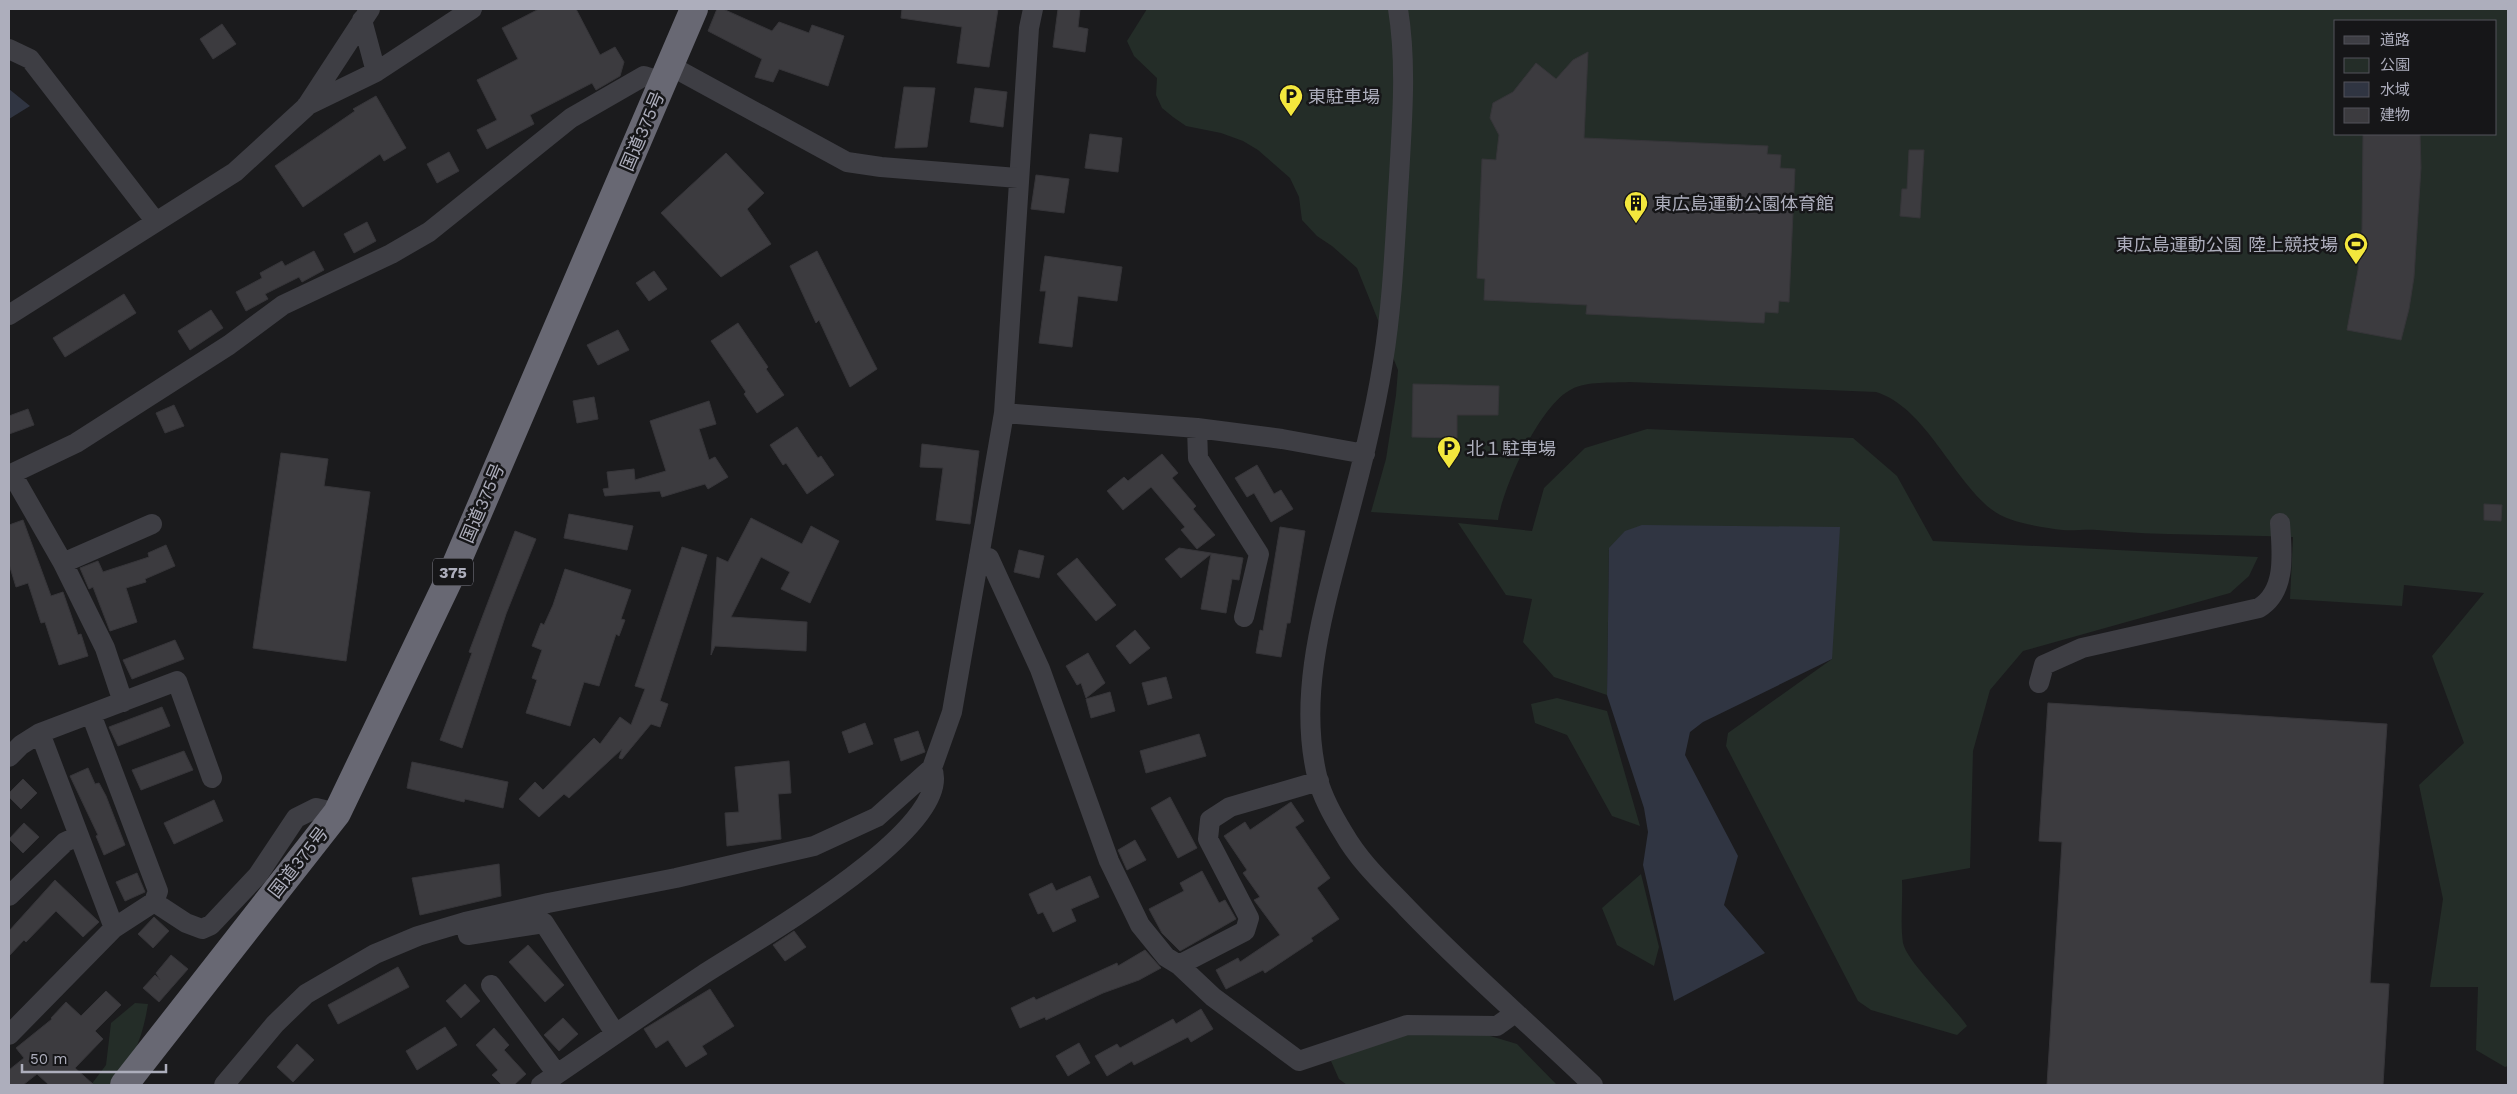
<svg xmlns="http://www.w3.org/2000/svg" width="2517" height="1094" font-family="'Work Sans','Noto Sans JP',sans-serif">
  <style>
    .green { fill: #242d28; fill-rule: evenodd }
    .water { fill: #303542 }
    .building { fill: #3c3b3f; stroke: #363539 }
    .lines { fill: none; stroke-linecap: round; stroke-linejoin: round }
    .minor { stroke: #3e3e44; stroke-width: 20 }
    .highway { stroke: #686873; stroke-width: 28 }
    .labels { text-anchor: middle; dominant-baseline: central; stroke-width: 5; stroke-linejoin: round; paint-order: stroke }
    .shield { fill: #161618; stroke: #80808b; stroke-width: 1 }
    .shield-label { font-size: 16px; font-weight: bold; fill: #adaebc }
    .poi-label { font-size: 18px; fill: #adaebc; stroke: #161618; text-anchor: start }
    .street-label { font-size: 18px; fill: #adaebc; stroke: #161618 }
  </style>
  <rect width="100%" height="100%" fill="#1b1b1d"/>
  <!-- green -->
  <path class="green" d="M1147 9H2508V1066L2505 1067 2476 1050 2478 987H2430L2443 899 2419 785 2464 743 2432 656 2484 593 2404 585 2402 606 2290 599 2293 537C2227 534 2162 536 2097 530 2085 529 2074 531 2063 530 2041 527 2008 523 1991 509 1951 477 1925 407 1876 392L1629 382C1611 383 1587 381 1572 389 1540 404 1503 487 1498 520L1371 512 1386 459 1396 395 1398 370 1357 268 1332 246 1317 236 1302 220 1299 197 1290 178 1258 150 1243 141 1221 133 1186 126 1173 117 1162 108 1156 95 1157 78 1134 56 1127 41ZM2336 21H2496V134H2336Z
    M1647 429 1853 438 1897 476 1933 541 2258 557 2249 576 2230 593 2023 651 1990 690 1973 751 1970 868 1902 880C1903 900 1900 923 1903 943 1907 962 1954 1006 1967 1026L1957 1035 1871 1010 1858 1001 1726 746 1728 733 1832 659 1609 548 1607 695 1554 677 1523 642 1532 599 1506 595 1458 523 1532 531 1544 488 1585 448Z
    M1557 698 1607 711 1640 826 1612 816 1567 735 1535 723 1531 704Z
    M1641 874 1659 947 1654 966 1617 945 1602 908Z
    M135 1003 148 1004C143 1036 134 1060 112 1085H91L106 1065 111 1023Z
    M1415 1028 1467 1029 1517 1044 1557 1085H1347L1339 1079 1331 1061Z"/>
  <!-- water -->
  <path class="water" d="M9 89 30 106 9 119Z
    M1642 525 1840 527 1832 659 1703 722 1690 732 1685 755 1738 856 1724 905 1765 953 1674 1001 1643 865 1648 832 1644 808 1607 695 1609 548 1625 531Z"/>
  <!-- building -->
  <path class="building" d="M539 9H576L600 55 615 47 624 62 620 76 596 90 592 83 530 115 534 124 487 149 477 130 497 120 477 80 518 59 502 28Z
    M717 9H723L772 31 779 22 809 33 812 25 844 36 828 86 779 69 773 82 755 77 762 59 708 31Z
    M902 9H998L989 67 957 63 962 27 901 18Z
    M1058 9H1080L1078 27 1088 29 1085 52 1053 47Z
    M222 24 236 44 213 59 200 39Z
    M1588 52 1584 138 1768 146 1767 154 1781 155 1780 168 1795 169 1789 302 1779 301 1778 313 1765 312 1764 323 1586 314 1587 305 1484 300 1485 279 1477 278 1482 159 1496 160 1499 135 1490 118 1493 103 1513 92 1536 63 1556 79 1573 60Z
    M904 87 935 88 927 147 895 148Z
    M975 88 1007 92 1003 127 970 122Z
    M376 96 406 148 384 161 380 154 303 207 275 166 355 111 353 109Z
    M1090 134 1122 138 1118 172 1085 168Z
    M2363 134H2420L2421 168 2414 277 2409 309 2401 340 2347 330 2358 270 2362 229Z
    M1909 150H1924L1920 218 1900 216 1902 189H1907Z
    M449 152 459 171 437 183 427 164Z
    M726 153 764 193 747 209 771 244 721 277 661 213Z
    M1036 175 1069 179 1064 213 1031 209Z
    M367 222 376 241 354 253 344 234Z
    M314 251 324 270 302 282 299 277 265 294 268 299 246 311 236 292 262 278 260 273 282 261 285 266Z
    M817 251 877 369 850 387 819 320 816 323 790 266Z
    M1045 256 1122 267 1117 301 1078 296 1072 347 1039 343 1046 291H1040Z
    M654 271 667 289 649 301 636 283Z
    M124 294 136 313 65 357 53 338Z
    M211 310 223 328 190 350 178 331Z
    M738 323 768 367 766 369 784 395 757 413 744 394 746 392 711 341Z
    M618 330 629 350 598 365 587 345Z
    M1413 384 1499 386 1498 415H1457V438L1412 437Z
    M594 397 598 419 577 423 573 401Z
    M709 401 716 424 699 429 709 460 715 457 728 477 708 489 705 484 662 497 660 491 605 496 603 489 609 488 607 472 634 469 635 480 666 471 650 421Z
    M174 405 184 426 165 433 156 413Z
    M28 409 34 425 9 434V416Z
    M797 427 818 458 821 456 834 475 807 494 786 463 783 465 770 445Z
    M922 444 979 451 970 524 936 520 943 468 920 467Z
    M281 453 328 459 324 486 370 492 346 661 253 648Z
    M1162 454 1178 473 1172 478 1196 506 1193 509 1215 535 1197 549 1181 530 1185 527 1151 487 1123 510 1107 491 1124 477 1128 481Z
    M1257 465 1274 494 1281 490 1293 509 1271 522 1254 493 1247 497 1235 478Z
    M2484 504 2502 505 2501 521 2484 520Z
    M569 514 633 526 627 550 564 538Z
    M751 518 802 544 811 526 839 541 810 603 781 589 790 572 761 557 731 617 807 622 806 651 715 646 711 655 717 557 728 562Z
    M23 520 51 596 63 592 78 635 81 634 88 656 59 665 45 622 41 623 28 583 16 587 9 564V525Z
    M1280 527 1305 531 1290 623H1287L1281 657 1256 653 1260 630 1263 631Z
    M515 531 536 539 506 614 462 748 440 740 472 653 469 652Z
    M166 545 175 566 145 579 146 582 126 588 137 622 110 631 93 587 89 589 80 568 98 561 103 572 149 557 148 553Z
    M682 547 707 555 660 701 668 704 660 727 651 724 622 759 619 758 622 749 569 798 564 794 539 817 519 799 535 782 543 790 594 738 600 744 620 717 631 725 645 689 635 686Z
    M1179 548 1243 558 1239 580 1232 579 1226 613 1201 609 1211 554 1181 578 1165 559Z
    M1019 550 1044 556 1039 578 1014 572Z
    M1077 558 1116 605 1096 621 1057 574Z
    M565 569 631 590 621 619 625 620 619 636 616 634 599 686 584 682 570 726 526 713 537 680 532 678 542 650 532 646 541 623 544 625 553 605Z
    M1135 630 1150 648 1130 664 1116 646Z
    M175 640 184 659 132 679 123 660Z
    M1088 653 1105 683 1086 698 1081 683 1077 685 1066 666Z
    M1166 677 1172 698 1148 705 1142 683Z
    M1110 692 1115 711 1091 718 1086 699Z
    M2048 703 2387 724 2370 983 2389 984 2383 1085H2047L2062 842 2039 841Z
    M162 707 170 726 118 746 109 727Z
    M865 723 873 744 849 753 842 732Z
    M918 731 925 752 901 761 894 739Z
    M1199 734 1206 756 1146 773 1140 751Z
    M184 751 193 770 141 790 132 770Z
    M789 761 791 793 778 794 781 839 727 846 725 813 739 812 735 767Z
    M412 762 508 782 503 808 465 799 464 802 407 788Z
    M88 768 95 784 99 783 106 796 125 845 104 855 96 836 98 835 70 776Z
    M23 779 37 793 21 809 9 797V793Z
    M1170 797 1197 848 1178 858 1151 808Z
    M214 800 223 821 174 844 164 823Z
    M1291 802 1304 821 1295 827 1330 878 1317 888 1339 919 1311 938 1313 941 1265 973 1263 970 1226 989 1216 970 1238 958 1240 962 1280 935 1254 900 1260 897 1243 873 1247 870 1224 836 1245 822 1250 830Z
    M24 823 39 837 23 853 9 839Z
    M1135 840 1146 860 1127 870 1118 850Z
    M499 864 501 896 420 915 412 878Z
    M1202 871 1219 903 1225 900 1236 919 1180 951 1162 933 1149 909 1184 891 1180 883Z
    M137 873 145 892 125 901 116 882Z
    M1090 876 1099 897 1071 909 1076 921 1053 932 1043 912 1038 914 1029 894 1052 883 1056 891Z
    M55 880 99 922 83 937 56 911 26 942 24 940 9 956V931Z
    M154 917 169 931 153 948 138 934Z
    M794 931 806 947 785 961 773 945Z
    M528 945 564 985 545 1002 509 962Z
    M1145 950 1161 968 1139 980 1103 993 1046 1020 1045 1017 1020 1028 1011 1008 1034 997 1036 1000 1117 963 1118 966Z
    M171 955 188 969 159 1002 143 988 155 975 160 980 156 973Z
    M398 967 409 987 338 1024 328 1005Z
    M465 984 480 1001 461 1018 446 1001Z
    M710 989 734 1026 702 1046 707 1054 686 1067 668 1040 656 1048 644 1029Z
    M106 991 121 1005 95 1031 103 1039 75 1068 94 1085H49L37 1074 23 1085H9V1070L24 1058 16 1048 52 1019 51 1018 66 1002 81 1016Z
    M1201 1009 1213 1029 1191 1042 1188 1037 1134 1065 1132 1061 1107 1076 1095 1056 1117 1044 1120 1048 1173 1019 1176 1024Z
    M563 1018 578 1034 559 1051 544 1035Z
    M445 1027 457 1045 417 1070 406 1051Z
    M494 1028 509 1045 504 1050 526 1074 514 1085H502L492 1075 498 1070 476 1045Z
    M1079 1043 1090 1063 1068 1076 1056 1056Z
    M297 1044 314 1060 293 1082 277 1067Z"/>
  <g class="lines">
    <!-- minor -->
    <path class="minor" d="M1398 9C1407 64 1402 121 1399 177 1395 238 1393 301 1383 362 1374 419 1359 476 1344 532 1323 612 1297 697 1318 780 1323 798 1334 818 1344 834 1360 862 1384 884 1406 907 1466 970 1531 1025 1593 1085
      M362 20 376 72
      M9 49 30 59 156 222
      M669 65 847 162 881 167 1018 178
      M306 106 376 72 472 9
      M9 315 235 172 306 107 370 9
      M1004 413 1197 428 1282 439 1365 454
      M1197 428 1198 458 1259 554 1244 617
      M12 474 63 563 105 648 123 702
      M9 475 76 443 229 345 283 305 391 254 429 232 571 118 644 76 663 82
      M979 556 989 558 1040 669 1109 861 1140 925 1166 957 1179 965 1213 997 1299 1061 1407 1025 1497 1026 1515 1013
      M63 563 152 524
      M2039 683 2044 665 2082 648 2259 608C2287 591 2282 552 2280 523
      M91 714 158 891 154 902
      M40 733 177 681 212 778
      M9 757 21 745 40 733 114 928
      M9 896 65 842 78 836
      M465 922 468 935 544 923 615 1033
      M1179 965 1245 931 1249 918 1208 839 1210 820 1230 807 1319 781
      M491 985 557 1074
      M9 1035 114 928 154 902 186 923 202 929 211 925 258 875 296 818 316 808 337 813
      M224 1085 275 1024 306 994 375 954 418 936 465 922 548 903 676 878 814 846 877 817 932 768 952 712 1004 413 1029 28 1033 9
      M541 1085C594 1049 647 1012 701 976 744 947 957 829 932 768"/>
    <!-- highway -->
    <path class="highway" d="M124 1085 337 813 454 569 694 9"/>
  </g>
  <!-- icons -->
  <defs>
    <g id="parking-pin" transform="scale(1.25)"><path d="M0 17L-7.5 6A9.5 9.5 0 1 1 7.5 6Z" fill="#f3e73d" stroke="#161618"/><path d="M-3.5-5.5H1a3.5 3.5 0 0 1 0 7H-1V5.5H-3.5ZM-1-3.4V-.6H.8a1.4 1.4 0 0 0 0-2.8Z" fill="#111"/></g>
    <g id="building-pin" transform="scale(1.25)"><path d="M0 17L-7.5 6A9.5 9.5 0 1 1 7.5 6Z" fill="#f3e73d" stroke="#161618"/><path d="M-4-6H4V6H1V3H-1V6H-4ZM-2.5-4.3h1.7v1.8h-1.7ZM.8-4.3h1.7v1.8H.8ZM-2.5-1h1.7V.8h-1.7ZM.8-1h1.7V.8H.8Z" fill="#111"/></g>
    <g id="stadium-pin" transform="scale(1.25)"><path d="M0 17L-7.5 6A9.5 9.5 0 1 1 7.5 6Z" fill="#f3e73d" stroke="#161618"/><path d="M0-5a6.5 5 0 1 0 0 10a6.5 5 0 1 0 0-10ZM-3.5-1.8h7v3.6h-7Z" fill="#111"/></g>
  </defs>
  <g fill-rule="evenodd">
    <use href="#parking-pin" x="1291" y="96"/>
    <use href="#building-pin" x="1636" y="203"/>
    <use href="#stadium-pin" x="2356" y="244"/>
    <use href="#parking-pin" x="1449" y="448"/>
  </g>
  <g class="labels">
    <!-- shield labels -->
    <rect class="shield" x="433" y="558.5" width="40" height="27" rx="4"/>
    <g class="shield-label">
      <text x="453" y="572">375</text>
    </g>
    <!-- poi labels -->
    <g class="poi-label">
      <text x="1308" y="96">東駐車場</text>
      <text x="1654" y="203">東広島運動公園体育館</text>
      <text x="2338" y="244" text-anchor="end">東広島運動公園 陸上競技場</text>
      <text x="1466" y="448">北１駐車場</text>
    </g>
    <!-- street labels -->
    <g class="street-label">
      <text transform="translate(642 131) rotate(-67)">国道375号</text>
      <text transform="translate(482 503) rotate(-67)">国道375号</text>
      <text transform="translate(298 862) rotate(-52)">国道375号</text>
    </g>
  </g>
  <!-- border -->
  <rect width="2517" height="1094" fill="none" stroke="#adaebc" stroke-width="20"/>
  <!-- legend -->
  <rect x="2334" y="20" width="162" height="115" fill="#161618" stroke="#52535a"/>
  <rect x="2344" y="36" width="25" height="8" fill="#3e3e44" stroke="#52535a"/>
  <text x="2380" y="45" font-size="15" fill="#adaebc">道路</text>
  <rect x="2344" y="58" width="25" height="15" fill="#242d28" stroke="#52535a"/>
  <text x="2380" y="70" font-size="15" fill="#adaebc">公園</text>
  <rect x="2344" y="82" width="25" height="15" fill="#303542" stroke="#52535a"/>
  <text x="2380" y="95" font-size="15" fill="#adaebc">水域</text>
  <rect x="2344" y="108" width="25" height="15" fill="#3c3b3f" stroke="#52535a"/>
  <text x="2380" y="120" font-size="15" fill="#adaebc">建物</text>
  <!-- scale -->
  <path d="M22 1064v8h144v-8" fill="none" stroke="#adaebc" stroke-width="2.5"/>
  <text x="30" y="1064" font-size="15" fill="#adaebc" stroke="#161618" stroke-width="4" paint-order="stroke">50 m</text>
</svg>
